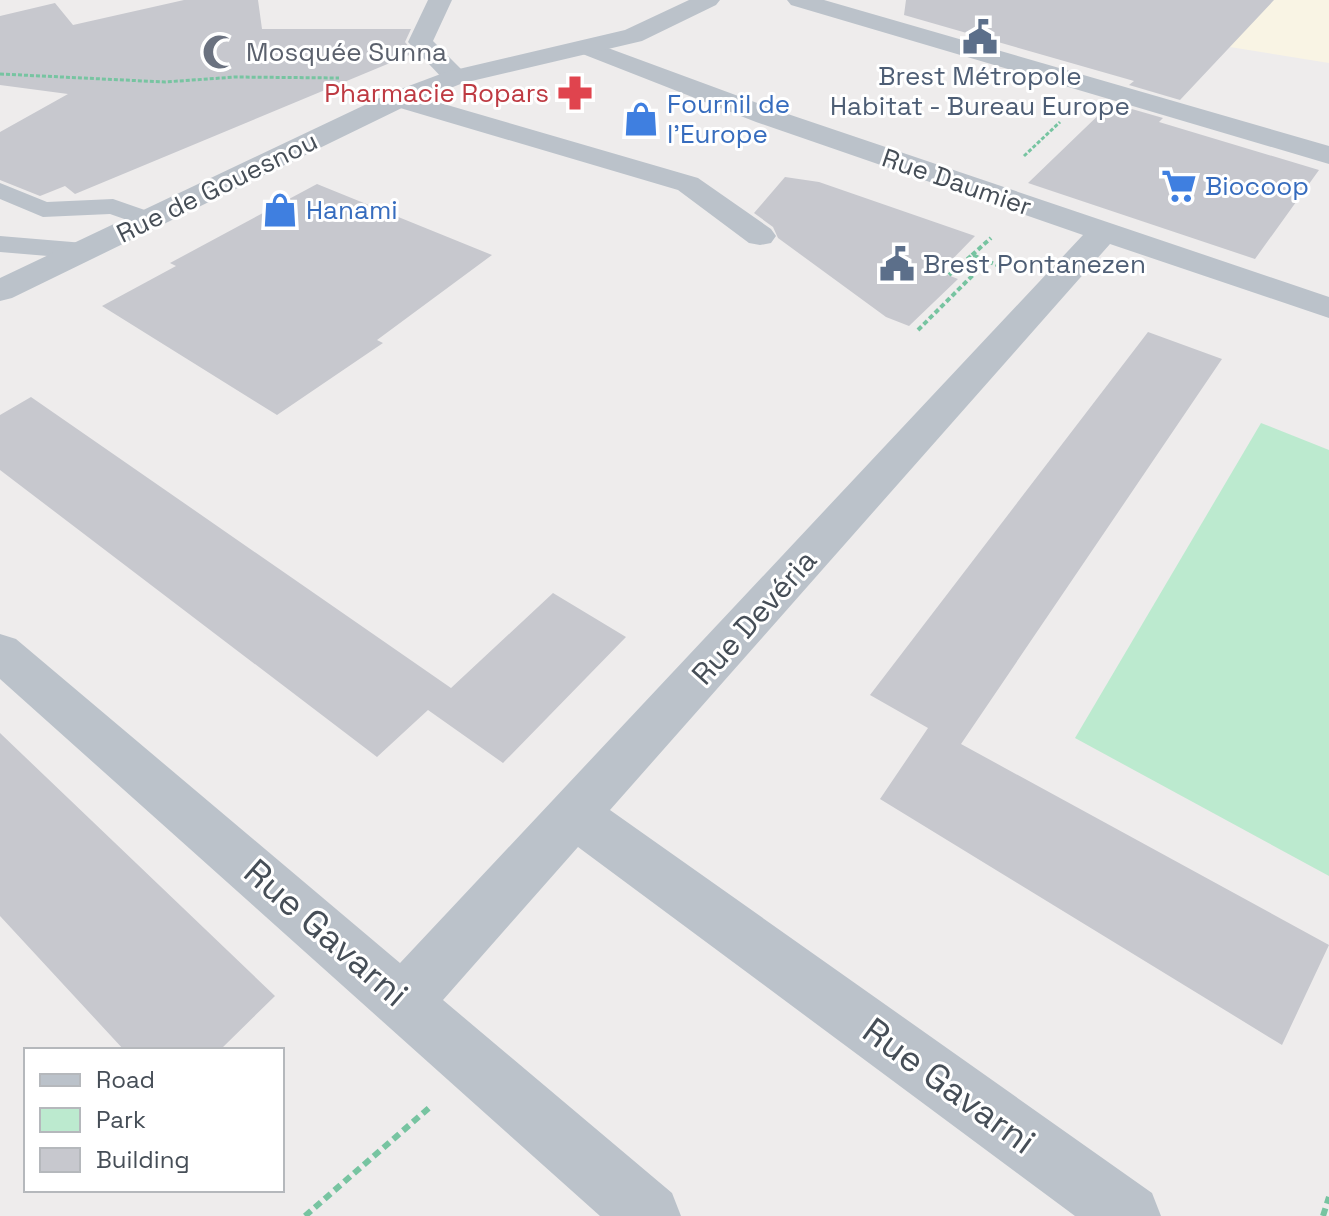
<svg xmlns="http://www.w3.org/2000/svg" width="1329" height="1216" font-family="'Space Grotesk',sans-serif">
  <style>
    .commercial { fill: #f9f4e4 }
    .green { fill: #bceacf }
    .building { fill: #c7c8ce }
    .lines { fill: none; stroke-linecap: round; stroke-linejoin: round }
    .path-far2 { stroke: #77c4a1; stroke-width: 3; stroke-dasharray: 4 2; stroke-linecap: butt }
    .path-far1 { stroke: #77c4a1; stroke-width: 4; stroke-dasharray: 5 3; stroke-linecap: butt }
    .path { stroke: #77c4a1; stroke-width: 6; stroke-dasharray: 8 5; stroke-linecap: butt }
    .service { fill: #bbc2ca; fill-rule: evenodd }
    .minor { fill: #bbc2ca; fill-rule: evenodd }
    .tertiary { fill: #bbc2ca; fill-rule: evenodd }
    .labels { text-anchor: middle; dominant-baseline: central; stroke-width: 6; stroke-linejoin: round; paint-order: stroke }
    .far-worship-label { font-size: 26px; fill: #5b616d; stroke: #fff; text-anchor: start }
    .far-service-label { font-size: 26px; fill: #4e5e75; stroke: #fff }
    .far-health-label { font-size: 26px; fill: #be3a42; stroke: #fff; text-anchor: end }
    .far-shop-label { font-size: 26px; fill: #366cbe; stroke: #fff; text-anchor: start }
    .far-street-label { font-size: 26px; fill: #464e57; stroke: #fff }
    .street-label { font-size: 30px; fill: #464e57; stroke: #fff }
    .near-street-label { font-size: 36px; fill: #464e57; stroke: #fff }
  </style>
  <rect width="100%" height="100%" fill="#eeecec"/>
  <!-- commercial -->
  <path class="commercial" d="M962 0H1329V63L1230 47Z"/>
  <!-- green -->
  <path class="green" d="M1261 423 1329 450V876L1075 738Z"/>
  <!-- building -->
  <path class="building" d="M184 0H258L262 29H411L405 42 414 53 75 194 65 186 40 196 0 180V132L68 94 0 85V16L55 3 73 25Z
    M906 0H1274L1180 100 1129 85 1134 81 904 15Z
    M1111 103 1163 118 1159 122 1319 170 1255 259 1028 183Z
    M785 177 819 182 975 236 940 272 958 279 909 326 886 317 778 238 773 227 754 213Z
    M317 184 492 255 377 340 383 343 277 415 102 306 176 266 170 263Z
    M1148 332 1222 359 961 744 1329 945 1282 1045 880 799 928 728 870 695Z
    M31 397 451 688 553 593 626 637 503 763 428 710 377 757 0 470V415Z
    M0 733 275 996 220 1050H124L0 916Z"/>
  <g class="lines">
    <!-- path-far2 -->
    <path class="path-far2" d="M0 74 165 82 235 77 339 78
      M1024 156 1060 122"/>
    <!-- path-far1 -->
    <path class="path-far1" d="M972 255 991 238
      M975 273 987 261
      M949 275 972 255 1002 267 1005 265
      M918 330 975 273 959 266"/>
    <!-- path -->
    <path class="path" d="M305 1216 429 1108
      M1323 1216 1329 1197"/>
    <!-- service -->
    <path class="service" d="M0 183 47 202 113 199 159 215 163 220 159 225 150 228 110 214 43 217 0 199Z
      M0 236 84 243 93 245 97 251 93 257 84 259 0 252Z"/>
    <!-- minor -->
    <path class="minor" d="M428 0H452L433 41 464 72 468 77 464 82H446L408 42Z
      M787 0H824L1329 146V164L791 5Z
      M589 41 776 110 1329 297V318L1110 244 610 810 1152 1193 1161 1216H1075L578 847 443 1000 672 1193 681 1216H600L0 679V634L16 639 400 963 1083 235 756 122 580 53 577 48 580 43Z
      M399 91 698 178 771 229 776 236 771 243 760 245 749 243 678 190 390 105 386 99 390 93Z"/>
    <!-- tertiary -->
    <path class="tertiary" d="M689 0H720L716 5 642 41 463 83 408 105 12 298 0 301V278L390 93 446 72 625 30Z"/>
  </g>
  <!-- icons -->
  <defs>
    <g id="civic-bare" transform="scale(2.76)"><path d="M-.6-6.5H3V-4.5H.6V-3L4-1V1h2V6H-6V1h2V-1L-.6-3ZM-1.2 2.5V6h2.4V2.5Z" fill="#5c6f8a" stroke="#fff" stroke-width="2.5" paint-order="stroke"/></g>
    <g id="mosque-bare" transform="scale(2.76)"><path d="M3.5-4.9A6 6 0 1 0 3.5 4.9A5 5 0 1 1 3.5-4.9Z" fill="#6b7280" stroke="#fff" stroke-width="2.5" paint-order="stroke"/></g>
    <g id="pharmacy-bare" transform="scale(2.76)"><path d="M-2-6h4v4h4v4h-4v4h-4v-4h-4v-4h4Z" fill="#e0444e" stroke="#fff" stroke-width="2.5" paint-order="stroke"/></g>
    <g id="shop-bare" transform="scale(2.76)"><path d="M-5-2.5h2.3a2.7 3.5 0 0 1 5.4 0H5L5.5 6h-11ZM-1.5-2.5h3a1.5 2.3 0 0 0-3 0Z" fill="#3f7fe0" stroke="#fff" stroke-width="2.5" paint-order="stroke"/></g>
    <g id="supermarket-bare" transform="scale(2.76)"><path d="M-6-5.5h2.5l.6 2H6L4.5 2H-2.5L-4.4-4H-6ZM-1.5 3.2a1.3 1.3 0 1 0 .1 0ZM3 3.2a1.3 1.3 0 1 0 .1 0Z" fill="#3f7fe0" stroke="#fff" stroke-width="2.5" paint-order="stroke"/></g>
  </defs>
  <g fill-rule="evenodd">
    <use href="#civic-bare" x="980" y="37"/>
    <use href="#mosque-bare" x="220" y="52"/>
    <use href="#pharmacy-bare" x="575" y="93"/>
    <use href="#shop-bare" x="641" y="119"/>
    <use href="#supermarket-bare" x="1179" y="186"/>
    <use href="#shop-bare" x="280" y="210"/>
    <use href="#civic-bare" x="897" y="264"/>
  </g>
  <g class="labels">
    <!-- far-worship labels -->
    <g class="far-worship-label">
      <text x="246" y="52">Mosquée Sunna</text>
    </g>
    <!-- far-service labels -->
    <g class="far-service-label">
      <text x="980" y="76">Brest Métropole<tspan x="980" dy="30">Habitat - Bureau Europe</tspan></text>
      <text x="923" y="264" text-anchor="start">Brest Pontanezen</text>
    </g>
    <!-- far-health labels -->
    <g class="far-health-label">
      <text x="549" y="93">Pharmacie Ropars</text>
    </g>
    <!-- far-shop labels -->
    <g class="far-shop-label">
      <text x="667" y="104">Fournil de<tspan x="667" dy="30">l’Europe</tspan></text>
      <text x="1205" y="186">Biocoop</text>
      <text x="306" y="210">Hanami</text>
    </g>
    <!-- far-street labels -->
    <g class="far-street-label">
      <text transform="translate(957 182) rotate(19)">Rue Daumier</text>
      <text transform="translate(217 187) rotate(-26)">Rue de Gouesnou</text>
    </g>
    <!-- street labels -->
    <g class="street-label">
      <text transform="translate(754 617) rotate(-48)">Rue Devéria</text>
    </g>
    <!-- near-street labels -->
    <g class="near-street-label">
      <text transform="translate(326 933) rotate(41)">Rue Gavarni</text>
      <text transform="translate(949 1086) rotate(36)">Rue Gavarni</text>
    </g>
  </g>
  <!-- legend -->
  <rect x="24" y="1048" width="260" height="144" fill="#ffffff" stroke="#b5b8bc" stroke-width="2"/>
  <rect x="40" y="1074" width="40" height="12" fill="#bbc2ca" stroke="#b5b8bc" stroke-width="2"/>
  <text x="96" y="1088" font-size="24" fill="#464e57">Road</text>
  <rect x="40" y="1108" width="40" height="24" fill="#bceacf" stroke="#b5b8bc" stroke-width="2"/>
  <text x="96" y="1128" font-size="24" fill="#464e57">Park</text>
  <rect x="40" y="1148" width="40" height="24" fill="#c7c8ce" stroke="#b5b8bc" stroke-width="2"/>
  <text x="96" y="1168" font-size="24" fill="#464e57">Building</text>
</svg>
